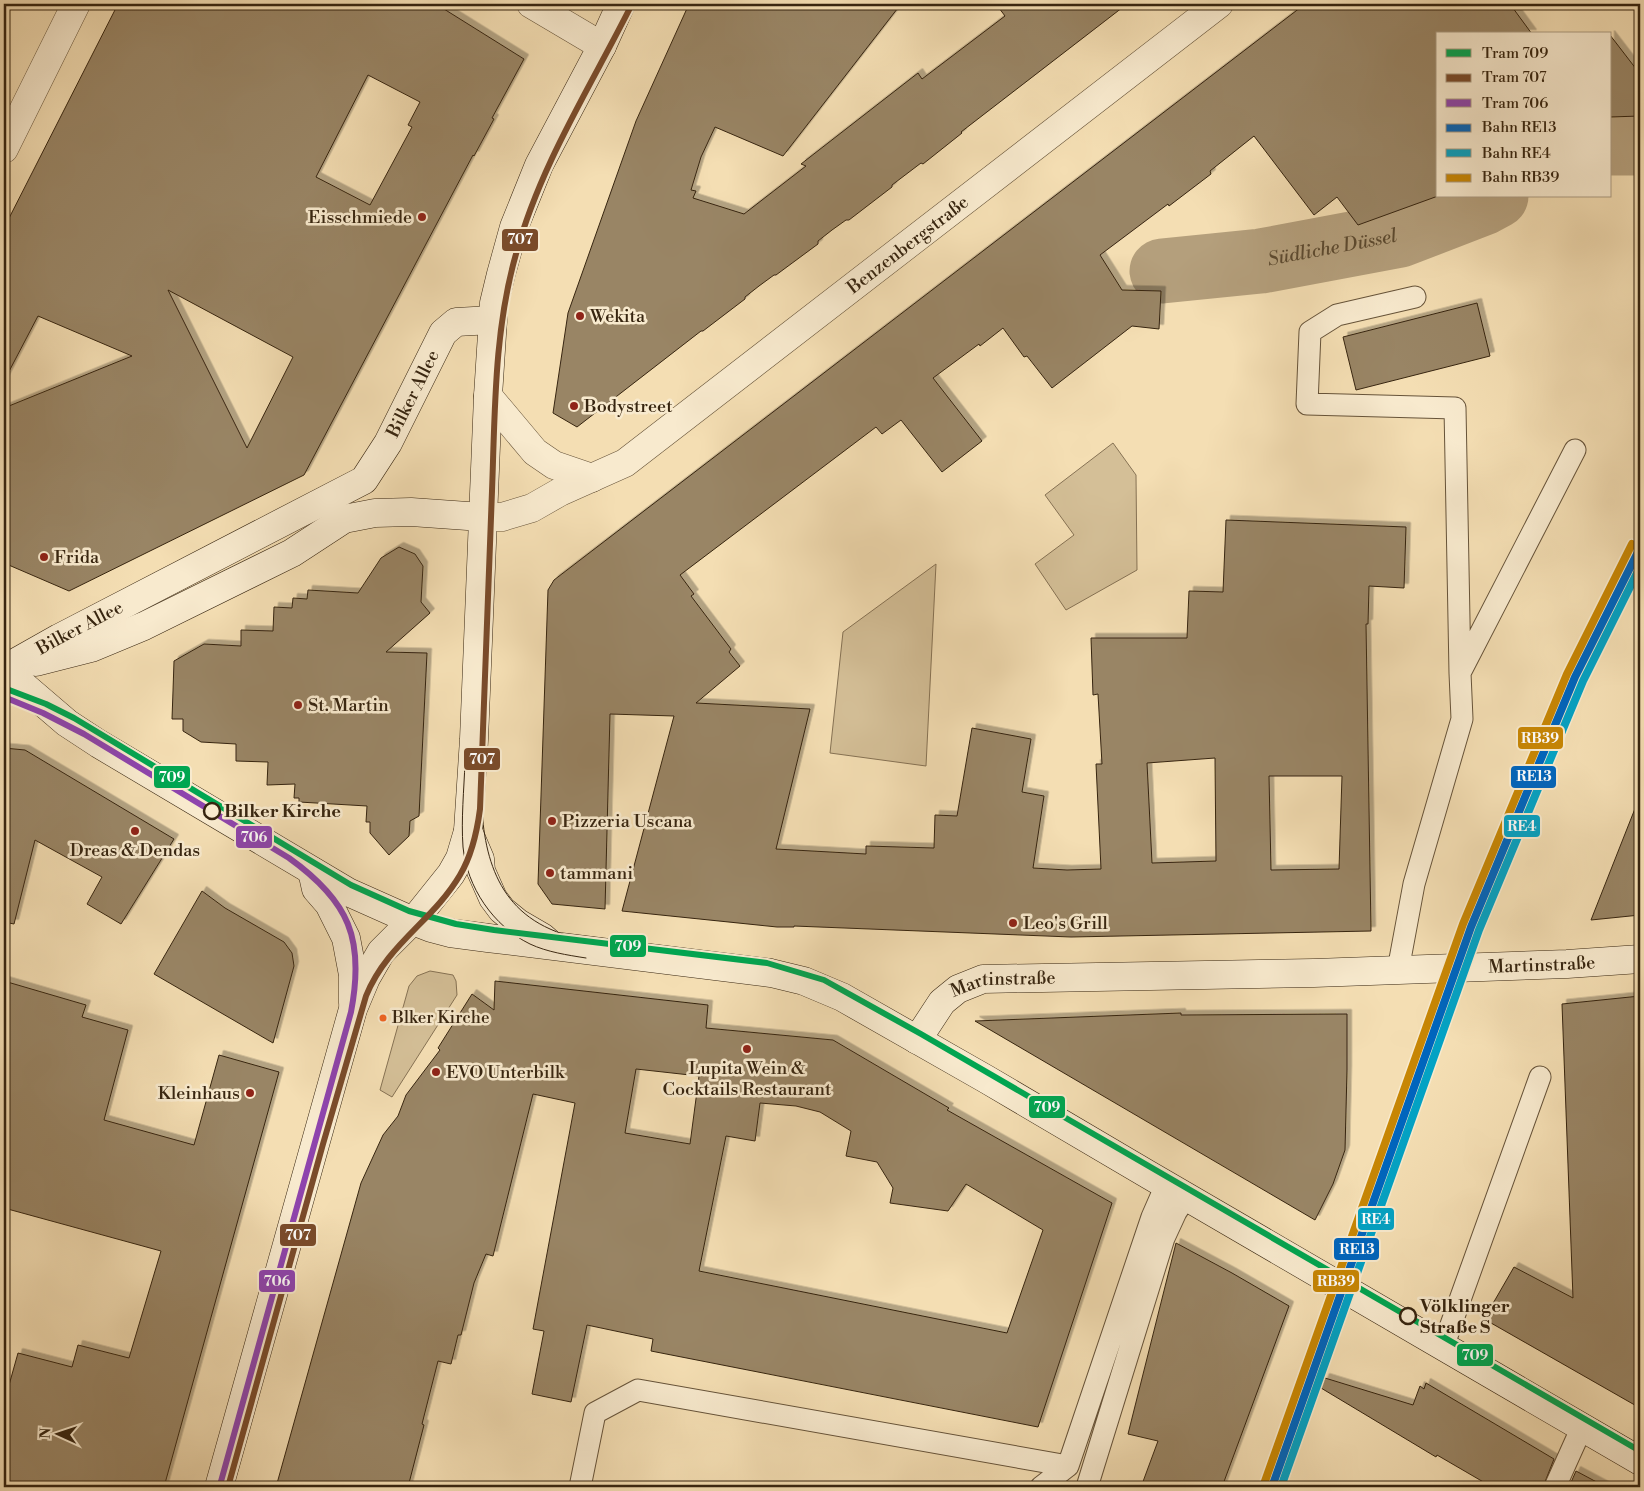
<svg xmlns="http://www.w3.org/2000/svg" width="1644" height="1491" font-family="'Libre Bodoni',serif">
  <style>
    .green { fill: #d4bf97; stroke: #867254 }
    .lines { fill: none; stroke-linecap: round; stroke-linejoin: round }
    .river { stroke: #b49f7c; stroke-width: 65 }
    .building { fill: #998565; stroke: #372510; fill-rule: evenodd; filter: url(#shadow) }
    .lane-casing { stroke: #665339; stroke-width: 23 }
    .street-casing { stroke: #665339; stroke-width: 29 }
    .secondary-casing { stroke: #372510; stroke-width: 29 }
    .lane { stroke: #f8eace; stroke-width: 21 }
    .street { stroke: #f8eace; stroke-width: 28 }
    .secondary { stroke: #f8eace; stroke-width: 28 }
    .tram { stroke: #372510; stroke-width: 1 }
    .rail-1-casing { stroke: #f8eace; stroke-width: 11 }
    .rail-2-casing { stroke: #f8eace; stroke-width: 11 }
    .rail-3-casing { stroke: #f8eace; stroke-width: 11 }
    .rail-1 { stroke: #0065bd; stroke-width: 8 }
    .rail-2 { stroke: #03a2c4; stroke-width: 8 }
    .rail-3 { stroke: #c78604; stroke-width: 8 }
    .tram-1-casing { stroke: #f8eace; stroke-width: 10 }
    .tram-2-casing { stroke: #f8eace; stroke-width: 10 }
    .tram-3-casing { stroke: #f8eace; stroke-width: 10 }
    .tram-1 { stroke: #00a651; stroke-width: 6 }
    .tram-2 { stroke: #7a4b2a; stroke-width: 6 }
    .tram-3 { stroke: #8e44ad; stroke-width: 6 }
    .poi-dot { fill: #8f2418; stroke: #f8eace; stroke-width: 2 }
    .stop-dot { fill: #f8eace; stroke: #372510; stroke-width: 2.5 }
    .bus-dot { fill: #f26522; stroke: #f8eace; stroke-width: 2 }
    .labels { text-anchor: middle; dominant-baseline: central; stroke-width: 5; stroke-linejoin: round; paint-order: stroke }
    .bus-label { font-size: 17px; fill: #372510; stroke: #f8eace; text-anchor: start }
    .poi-label { font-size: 18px; fill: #372510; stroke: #f8eace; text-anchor: start }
    .street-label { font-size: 18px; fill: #372510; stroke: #f8eace }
    .stop-label { font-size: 18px; font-weight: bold; fill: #372510; stroke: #f8eace; text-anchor: start }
    .water-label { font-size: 19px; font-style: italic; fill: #5c4a30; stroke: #f8eace }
    .line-badge { stroke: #f8eace; stroke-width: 2 }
    .badge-label { font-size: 14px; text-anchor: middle; font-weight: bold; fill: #fff }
  </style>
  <defs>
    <filter id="shadow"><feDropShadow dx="4.5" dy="-4.5" stdDeviation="0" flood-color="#0004"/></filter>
  </defs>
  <rect width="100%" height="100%" fill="#f4deb3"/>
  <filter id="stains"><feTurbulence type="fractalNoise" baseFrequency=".004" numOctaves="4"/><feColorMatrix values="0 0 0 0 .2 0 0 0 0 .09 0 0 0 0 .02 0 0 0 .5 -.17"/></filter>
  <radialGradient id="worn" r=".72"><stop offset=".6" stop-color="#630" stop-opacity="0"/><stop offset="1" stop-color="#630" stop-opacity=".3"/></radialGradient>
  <!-- green -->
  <path class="green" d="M1113 443 1136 475 1137 570 1066 610 1035 564 1074 535 1045 495Z
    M936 564 926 766 830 753 843 632Z
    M430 971 453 975 456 981 457 995 392 1097 380 1090 409 986 417 976Z"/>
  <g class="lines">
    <!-- river -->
    <g class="river">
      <path d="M1610 143H1640"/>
      <path id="s1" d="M1162 271 1261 261 1400 235 1483 203 1496 196"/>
    </g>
  </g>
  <!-- building -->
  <path class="building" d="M118 4H436L524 59 492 118 494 119 474 156 473 155 304 475 69 591 4 563V408L132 356 38 316 4 381V228ZM368 75 420 102 408 125 412 127 370 205 316 177ZM168 290 293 357 247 448Z
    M689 4H901L783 156 715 127 701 157 691 190 696 191 693 198 744 214 806 166 801 164 918 73 922 79 1005 16 996 4H1127L961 132 962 133 923 164 921 163 892 185V187L849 220H846L832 230 818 241V244L776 275H774L759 286 745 297V299L703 331H701L577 427 553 413 568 313 636 121Z
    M1305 4H1510L1532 34H1438V196L1358 225 1337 197 1314 215 1254 136 1210 171 1211 174 1169 206 1168 204 1100 255 1122 290 1161 291 1159 329 1132 326 1052 388 1027 356 1024 357 1003 328 980 346 979 344 933 378 982 441 942 472 901 420 882 434 876 427 680 575 694 594 691 596 731 649 729 652 740 666 696 703 810 709 776 849 866 854V846L934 848 935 815 957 816 972 728 1031 739 1022 792 1044 796 1033 868 1067 870 1101 869 1096 764H1102L1098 694 1093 695 1091 638H1187L1189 591 1223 592 1226 520 1406 527 1404 588 1369 586 1368 624H1366L1371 931 1071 937 794 926V927H777L622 911 674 716 610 714 605 909 552 904 538 884 548 590 554 580ZM1215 758 1216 861 1152 863 1147 763ZM1269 776H1342L1339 869 1271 870Z
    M1610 35 1640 74V116L1610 117Z
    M1477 303 1490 356 1356 390 1343 337Z
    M399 547 415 554 423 566 421 602 430 613 386 652 427 653 419 816 410 821 409 836 389 855 370 833V822H366L367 806 299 802V798H294L295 784 267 785 268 762 236 761V744L201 742 183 731V719H172L173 691 174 661 204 644 241 646V630L273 631 274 607 292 608 293 598 307 599 308 590 358 593 381 558Z
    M4 748 25 750 174 839 121 924 87 904 102 877 35 840 14 924 4 922Z
    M1638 801H1640V915L1591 920Z
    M202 891 225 908 284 942 292 953 294 966 273 1043 154 974Z
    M4 981 86 1005 82 1017 128 1030 104 1120 194 1145 219 1055 279 1072 164 1487H4V1403L18 1353 72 1367 78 1345 129 1358 161 1251 4 1208Z
    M495 981 708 1005 706 1028 833 1040 949 1108 947 1110 1112 1203 1038 1427 651 1351 653 1339 587 1325 571 1402 532 1394 544 1331 533 1329 575 1103 533 1094 493 1256 486 1254 474 1283 461 1335H458L451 1364 438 1361 422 1424 424 1425 408 1487H276L361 1183 383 1135 398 1116 406 1095 440 1050 438 1048 472 994 494 1010ZM636 1069 699 1076 690 1144 625 1133ZM760 1103 796 1106 820 1112 851 1131 846 1156 877 1162 893 1188 890 1203 948 1211 966 1184 1043 1230 1007 1333 699 1271 726 1136 755 1141Z
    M1640 996V1408L1484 1319 1514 1267 1573 1298 1562 1004Z
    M1181 1013V1015L1347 1014V1070L1345 1150 1333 1184 1315 1220 975 1021Z
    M1176 1243 1232 1273 1289 1306 1222 1487H1141L1158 1441 1128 1434Z
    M1325 1378 1413 1405 1420 1386 1424 1389 1426 1383 1554 1459 1543 1487H1492L1437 1455 1436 1457 1321 1388Z
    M1576 1471 1606 1487H1569Z"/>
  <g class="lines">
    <!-- lane casing -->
    <g class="lane-casing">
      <path id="lane" d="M1461 671 1575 450
        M1398 970 1414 884 1462 719 1460 673 1455 408 1307 404 1310 332 1337 315 1415 297
        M1443 1347 1540 1077
        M580 1487 595 1413 638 1390 1068 1466
        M1041 1487 1068 1466 1152 1217 1166 1185
        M1087 1487 1164 1238 1176 1212 1186 1197
        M1555 1487 1582 1427"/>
    </g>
    <!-- street casing -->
    <g class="street-casing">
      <g id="street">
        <path d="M531 4 602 46"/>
        <path d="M4 149 76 4"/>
        <path d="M488 396 535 452 554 465 592 478"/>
        <path id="s2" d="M482 517H502L532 508 560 492 625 463 1219 4"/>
      </g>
    </g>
    <!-- secondary casing -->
    <g class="secondary-casing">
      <g id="secondary">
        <path d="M36 662 91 648 144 626 292 553 344 519 375 513 411 512 482 517"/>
        <path d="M4 669 67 723 99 744 348 892 413 921 431 928 450 933 488 938 771 973 804 981 842 997 986 1079 1149 1175 1640 1461"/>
        <path id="s3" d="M4 669 59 638 364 480 388 443 443 333 456 322 492 320"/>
        <path d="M468 831 480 859 481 871 493 898 502 910 518 923 542 937 550 944"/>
        <path d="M312 871 316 889 329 904 346 938 353 975V1003"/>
        <path id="s4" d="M917 1040 942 1002 958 989 983 979 1314 973 1567 964 1640 959"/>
        <path d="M219 1487 353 1009 366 978 381 952 419 914 451 874 460 858 468 831 474 739 488 396 494 303 501 274 514 227 539 165 602 46 621 4"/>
      </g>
    </g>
    <!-- lane -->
    <use href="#lane" class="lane"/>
    <!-- street -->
    <use href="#street" class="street"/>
    <!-- secondary -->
    <use href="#secondary" class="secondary"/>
    <!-- tram -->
    <path class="tram" d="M465 762C464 790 461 819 463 847 467 887 493 926 530 944 547 952 567 955 586 958
      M481 780C481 839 489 902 550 929 567 937 586 940 605 944"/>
    <!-- rail-1 casing -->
    <g class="rail-1-casing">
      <path id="rail-1" d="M1272 1487 1471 927 1575 677 1640 548"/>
    </g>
    <!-- rail-2 casing -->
    <g class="rail-2-casing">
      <path id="rail-2" d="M1281 1487 1479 930 1583 681 1640 567"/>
    </g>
    <!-- rail-3 casing -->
    <g class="rail-3-casing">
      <path id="rail-3" d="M1264 1484 1463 924 1567 674 1632 544"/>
    </g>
    <!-- rail-1 -->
    <use href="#rail-1" class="rail-1"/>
    <!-- rail-2 -->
    <use href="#rail-2" class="rail-2"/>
    <!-- rail-3 -->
    <use href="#rail-3" class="rail-3"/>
    <!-- tram-1 casing -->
    <g class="tram-1-casing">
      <path id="tram-1" d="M4 688 46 704 74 718 351 885 409 911 456 924 494 930 767 963 824 980 921 1034 1640 1451"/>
    </g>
    <!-- tram-2 casing -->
    <g class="tram-2-casing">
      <path id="tram-2" d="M228 1487 323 1144 366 996C387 944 433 921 460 875 472 855 477 832 480 809 484 703 488 597 492 491 495 412 494 331 516 254 540 165 591 86 632 4"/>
    </g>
    <!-- tram-3 casing -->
    <g class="tram-3-casing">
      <path id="tram-3" d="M4 697 43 713 84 734 289 858C349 901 365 939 351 1012L220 1485"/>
    </g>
    <!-- tram-1 -->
    <use href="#tram-1" class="tram-1"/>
    <!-- tram-2 -->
    <use href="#tram-2" class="tram-2"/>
    <!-- tram-3 -->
    <use href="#tram-3" class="tram-3"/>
  </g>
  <!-- markers -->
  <g class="poi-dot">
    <circle cx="422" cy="217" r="5"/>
    <circle cx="580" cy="316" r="5"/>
    <circle cx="574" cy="406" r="5"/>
    <circle cx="44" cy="557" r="5"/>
    <circle cx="298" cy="705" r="5"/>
    <circle cx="552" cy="821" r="5"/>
    <circle cx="135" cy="831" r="5"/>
    <circle cx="550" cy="873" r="5"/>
    <circle cx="1013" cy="923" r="5"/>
    <circle cx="747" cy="1049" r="5"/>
    <circle cx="436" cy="1072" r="5"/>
    <circle cx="250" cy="1093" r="5"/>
  </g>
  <g class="stop-dot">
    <circle cx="212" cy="811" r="8"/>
    <circle cx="1408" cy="1316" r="8"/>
  </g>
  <circle class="bus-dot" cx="383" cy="1018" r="4.5"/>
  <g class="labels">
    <!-- bus labels -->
    <g class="bus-label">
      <text x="392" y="1018">Blker Kirche</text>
    </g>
    <!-- poi labels -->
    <g class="poi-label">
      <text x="412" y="217" text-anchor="end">Eisschmiede</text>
      <text x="590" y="316">Wekita</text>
      <text x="584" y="406">Bodystreet</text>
      <text x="54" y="557">Frida</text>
      <text x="308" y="705">St. Martin</text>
      <text x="562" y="821">Pizzeria Uscana</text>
      <text x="135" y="850" text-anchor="middle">Dreas &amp; Dendas</text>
      <text x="560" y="873">tammani</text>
      <text x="1023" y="923">Leo's Grill</text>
      <text x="747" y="1068" text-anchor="middle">Lupita Wein &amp;<tspan x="747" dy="21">Cocktails Restaurant</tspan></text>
      <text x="446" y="1072">EVO Unterbilk</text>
      <text x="240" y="1093" text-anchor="end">Kleinhaus</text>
    </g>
    <!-- street labels -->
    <g class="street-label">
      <text stroke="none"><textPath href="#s2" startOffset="512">Benzenbergstraße</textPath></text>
      <text stroke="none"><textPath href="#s3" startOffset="506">Bilker Allee</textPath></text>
      <text stroke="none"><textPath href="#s3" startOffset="86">Bilker Allee</textPath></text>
      <text stroke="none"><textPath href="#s4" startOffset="652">Martinstraße</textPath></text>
      <text stroke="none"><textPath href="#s4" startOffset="112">Martinstraße</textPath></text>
    </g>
    <!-- stop labels -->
    <g class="stop-label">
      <text x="224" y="811">Bilker Kirche</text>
      <text x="1420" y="1306">Völklinger<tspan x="1420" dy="21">Straße S</tspan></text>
    </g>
    <!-- water labels -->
    <g class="water-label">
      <text stroke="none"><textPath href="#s1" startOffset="172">Südliche Düssel</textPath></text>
    </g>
  </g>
  <g class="line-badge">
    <rect x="501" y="228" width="38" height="24" rx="5" fill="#7a4b2a"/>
    <rect x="1517" y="726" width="47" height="24" rx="5" fill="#c78604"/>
    <rect x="463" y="747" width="38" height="24" rx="5" fill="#7a4b2a"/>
    <rect x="1510" y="765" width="47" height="24" rx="5" fill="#0065bd"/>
    <rect x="153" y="765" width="38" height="24" rx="5" fill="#00a651"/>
    <rect x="1503" y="814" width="38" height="24" rx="5" fill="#03a2c4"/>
    <rect x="235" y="825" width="38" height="24" rx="5" fill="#8e44ad"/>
    <rect x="609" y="934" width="38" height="24" rx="5" fill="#00a651"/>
    <rect x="1028" y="1095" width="38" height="24" rx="5" fill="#00a651"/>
    <rect x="1357" y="1207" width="38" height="24" rx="5" fill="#03a2c4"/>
    <rect x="279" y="1223" width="38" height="24" rx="5" fill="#7a4b2a"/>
    <rect x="1333" y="1237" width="47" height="24" rx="5" fill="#0065bd"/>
    <rect x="258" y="1269" width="38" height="24" rx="5" fill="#8e44ad"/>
    <rect x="1312" y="1269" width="48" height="24" rx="5" fill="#c78604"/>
    <rect x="1456" y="1343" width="38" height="24" rx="5" fill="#00a651"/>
  </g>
  <g class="badge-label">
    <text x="520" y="244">707</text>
    <text x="1540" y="743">RB39</text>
    <text x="482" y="764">707</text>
    <text x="1534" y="781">RE13</text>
    <text x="172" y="782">709</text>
    <text x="1522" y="831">RE4</text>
    <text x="254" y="842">706</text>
    <text x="628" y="951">709</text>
    <text x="1047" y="1112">709</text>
    <text x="1376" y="1224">RE4</text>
    <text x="298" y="1240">707</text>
    <text x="1357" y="1254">RE13</text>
    <text x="277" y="1286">706</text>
    <text x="1336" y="1286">RB39</text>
    <text x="1475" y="1360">709</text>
  </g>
  <!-- margin -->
  <rect width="1644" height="1491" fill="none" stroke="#f4deb3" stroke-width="20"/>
  <rect x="5" y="5" width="1634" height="1481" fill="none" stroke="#372510" stroke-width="2.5"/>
  <rect x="10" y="10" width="1624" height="1471" fill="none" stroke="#372510"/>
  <!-- legend -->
  <rect x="1436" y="32" width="175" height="165" fill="#f8eace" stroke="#ab9b82"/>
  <rect x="1446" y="49" width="25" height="8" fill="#00a651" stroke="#ab9b82"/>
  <text x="1482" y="58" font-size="15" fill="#372510">Tram 709</text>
  <rect x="1446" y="74" width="25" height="8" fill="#7a4b2a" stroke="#ab9b82"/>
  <text x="1482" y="82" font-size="15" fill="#372510">Tram 707</text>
  <rect x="1446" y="99" width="25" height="8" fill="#8e44ad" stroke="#ab9b82"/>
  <text x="1482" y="108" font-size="15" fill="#372510">Tram 706</text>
  <rect x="1446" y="124" width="25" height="8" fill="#0065bd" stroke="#ab9b82"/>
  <text x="1482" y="132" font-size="15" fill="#372510">Bahn RE13</text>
  <rect x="1446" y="149" width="25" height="8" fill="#03a2c4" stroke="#ab9b82"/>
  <text x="1482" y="158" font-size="15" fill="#372510">Bahn RE4</text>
  <rect x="1446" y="174" width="25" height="8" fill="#c78604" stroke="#ab9b82"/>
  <text x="1482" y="182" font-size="15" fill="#372510">Bahn RB39</text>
  <!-- north arrow -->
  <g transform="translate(58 1434) rotate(273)" stroke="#f8eace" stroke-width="4" paint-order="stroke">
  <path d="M0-4L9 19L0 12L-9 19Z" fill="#372510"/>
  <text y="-8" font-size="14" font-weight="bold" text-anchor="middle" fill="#372510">N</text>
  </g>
  <rect width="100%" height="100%" filter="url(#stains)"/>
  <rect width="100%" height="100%" fill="url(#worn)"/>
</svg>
